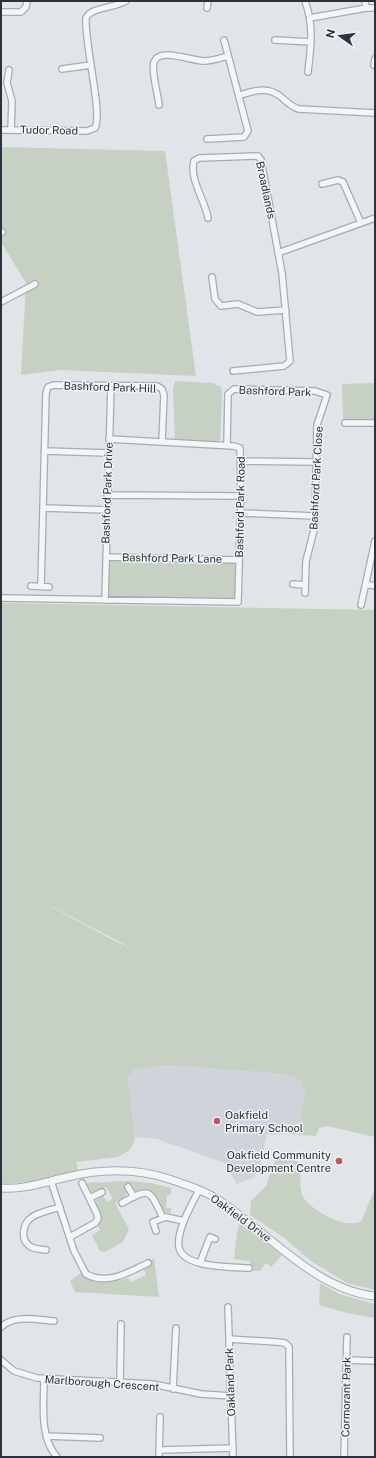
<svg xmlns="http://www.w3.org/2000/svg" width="376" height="1458" font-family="'Public Sans',sans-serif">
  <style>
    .built { fill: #d0d3da }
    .green { fill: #c7d1c3; fill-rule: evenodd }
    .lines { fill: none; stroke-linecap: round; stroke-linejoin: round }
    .minor-casing { stroke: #a7abb2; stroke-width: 8 }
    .tertiary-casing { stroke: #a7abb2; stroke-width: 9 }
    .minor { stroke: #f4f5f7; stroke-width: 5.5 }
    .tertiary { stroke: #f4f5f7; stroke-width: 7 }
    .poi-dot { fill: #c15364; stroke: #f1f3f6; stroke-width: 1.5 }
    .labels { text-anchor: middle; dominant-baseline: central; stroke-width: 3; stroke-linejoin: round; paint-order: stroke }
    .street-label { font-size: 11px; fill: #2b323e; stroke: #f1f3f6 }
    .poi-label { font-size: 11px; fill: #2b323e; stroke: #f1f3f6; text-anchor: start }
  </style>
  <rect width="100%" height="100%" fill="#e1e4e8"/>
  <!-- built -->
  <path class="built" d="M165 1065 283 1074 294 1077 301 1080 305 1092 301 1116 303 1126 288 1131 289 1134 267 1135 259 1170 254 1177 237 1184 225 1163 157 1139 135 1137 128 1077 134 1070Z"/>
  <!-- green -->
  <path class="green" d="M1 147 165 151 196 376 60 370 21 375 26 283 1 242Z
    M175 381 213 383 221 387 222 393 220 440 215 442 175 439 173 389Z
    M375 383V420H343L342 384Z
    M106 557 239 560 238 602 105 600Z
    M1 603 375 610V1137L327 1126 319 1128 316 1136 289 1134 288 1130 303 1126 301 1116 305 1092 301 1080 283 1074 165 1065 134 1070 128 1077 135 1139 130 1150 118 1157 76 1162 79 1173 29 1182 1 1184ZM50 906H51L137 951 111 939Z
    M283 1153C310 1162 295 1179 303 1197 308 1207 335 1222 346 1223 351 1223 356 1223 361 1222L375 1188V1290L347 1283 311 1261 283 1237 250 1215 251 1201 266 1186 277 1155Z
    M129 1181 151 1183 171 1188V1195H167L166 1208H171V1213L164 1212 152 1191 145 1189 135 1191 130 1184 125 1187 127 1192 125 1197 115 1203 129 1229 123 1242 105 1252 100 1251 92 1235 100 1230 98 1225 101 1219 95 1201 103 1195 107 1202 113 1199 106 1187 93 1193 89 1191 85 1183Z
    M240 1223 282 1255 271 1267 266 1263 260 1271H250V1261L234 1259 237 1232Z
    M154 1258 159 1297 75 1292 70 1281 81 1273C96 1286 111 1283 128 1278L131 1282 146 1275 144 1270 150 1265 149 1261Z
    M320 1283 339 1294 375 1304V1318L347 1313 319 1305Z"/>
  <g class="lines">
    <!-- minor casing -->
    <g class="minor-casing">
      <path id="minor" d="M305 1C314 25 311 47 308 72
        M365 1 366 8
        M207 8 208 1
        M1 12H21L26 7 27 1
        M310 18 366 8H375
        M275 40 311 42
        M374 65 375 59
        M62 69 91 65
        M9 70 7 83 12 101 11 130
        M240 95C254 91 267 86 280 96 286 101 291 107 299 109L375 113
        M159 105C158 94 151 71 154 62 159 47 192 61 204 61 212 61 220 58 228 56
        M1 130 87 131 95 128C103 114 84 42 86 18 91 7 115 8 126 1
        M207 139 244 137 248 131 224 40
        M322 184 338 180 343 182 361 223
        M208 218C205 200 189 179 194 161L199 158 258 156 261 160 282 273 290 361 284 366 233 371
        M1 233 2 232
        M278 253 375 218
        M212 277 215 299 221 306 238 304 257 312 286 310
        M1 302 35 284
        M345 423H375
        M227 445 228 394 234 389 315 391 327 395 317 425 315 526 306 561 305 593
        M45 451 108 453
        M242 461 316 462
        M107 495 241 496
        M44 508 107 510
        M241 513 315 516
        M106 557 239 560
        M293 584 305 585
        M366 584 375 586
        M31 586 49 587
        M41 586 46 393 48 387 54 385 157 386 162 389 164 395 162 441
        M1 598 238 602 241 496 240 448 233 446 109 439
        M105 600 111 386
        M361 605 375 541
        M51 1181 74 1251 86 1274C107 1286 129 1272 148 1263
        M128 1187 134 1197
        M199 1190C192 1204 176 1231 179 1247 182 1268 232 1267 249 1268
        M90 1198 102 1192
        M122 1203C151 1187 149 1189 163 1218
        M156 1231 153 1222 166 1217 184 1221
        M70 1237 95 1223 98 1219 97 1214 82 1183
        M46 1250C41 1249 35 1249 31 1247 19 1240 23 1223 32 1217 40 1212 51 1210 60 1207
        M200 1263 210 1237 215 1239
        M228 1307 233 1457
        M1 1327C15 1314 37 1320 54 1321
        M229 1339 277 1342 285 1343 289 1347 290 1457
        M1 1360 14 1371 37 1378 153 1384 201 1394 231 1396
        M346 1360 375 1361
        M44 1379C44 1404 39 1437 57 1457
        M120 1383 121 1324
        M173 1389 176 1328
        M46 1436 100 1438
        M160 1450 233 1448
        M159 1457 160 1417
        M344 1457 347 1337"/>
    </g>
    <!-- tertiary casing -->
    <g class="tertiary-casing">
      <path id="tertiary" d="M1 1188C23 1190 45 1182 67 1177 100 1169 136 1168 169 1179 184 1184 200 1189 214 1197 265 1229 314 1290 375 1296"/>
    </g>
    <!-- minor -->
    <use href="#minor" class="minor"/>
    <!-- tertiary -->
    <use href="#tertiary" class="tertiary"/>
  </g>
  <!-- markers -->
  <g class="poi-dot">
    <circle cx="217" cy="1121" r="4"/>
    <circle cx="339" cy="1161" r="4"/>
  </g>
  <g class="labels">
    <!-- street labels -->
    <g class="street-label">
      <text transform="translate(49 130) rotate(1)">Tudor Road</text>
      <text transform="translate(266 190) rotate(78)">Broadlands</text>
      <text transform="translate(110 387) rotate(2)">Bashford Park Hill</text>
      <text transform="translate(275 391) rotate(2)">Bashford Park</text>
      <text transform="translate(316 478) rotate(-87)">Bashford Park Close</text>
      <text transform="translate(107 493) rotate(-88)">Bashford Park Drive</text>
      <text transform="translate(240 507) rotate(-89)">Bashford Park Road</text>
      <text transform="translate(172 558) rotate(1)">Bashford Park Lane</text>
      <text transform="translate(241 1218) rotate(36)">Oakfield Drive</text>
      <text transform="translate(230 1382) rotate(-92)">Oakland Park</text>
      <text transform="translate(102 1383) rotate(4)">Marlborough Crescent</text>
      <text transform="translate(346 1397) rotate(-89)">Cormorant Park</text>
    </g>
    <!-- poi labels -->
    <g class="poi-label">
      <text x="225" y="1115">Oakfield<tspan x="225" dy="13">Primary School</tspan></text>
      <text x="331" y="1155" text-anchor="end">Oakfield Community<tspan x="331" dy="13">Development Centre</tspan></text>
    </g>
  </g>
  <!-- border -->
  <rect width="376" height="1458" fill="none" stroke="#2b323e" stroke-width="4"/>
  <!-- north arrow -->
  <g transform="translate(340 36) rotate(284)" stroke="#f1f3f6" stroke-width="3" paint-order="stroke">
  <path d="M0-3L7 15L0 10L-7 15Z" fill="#2b323e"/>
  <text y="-6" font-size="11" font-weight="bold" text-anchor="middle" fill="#2b323e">N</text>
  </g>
</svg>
